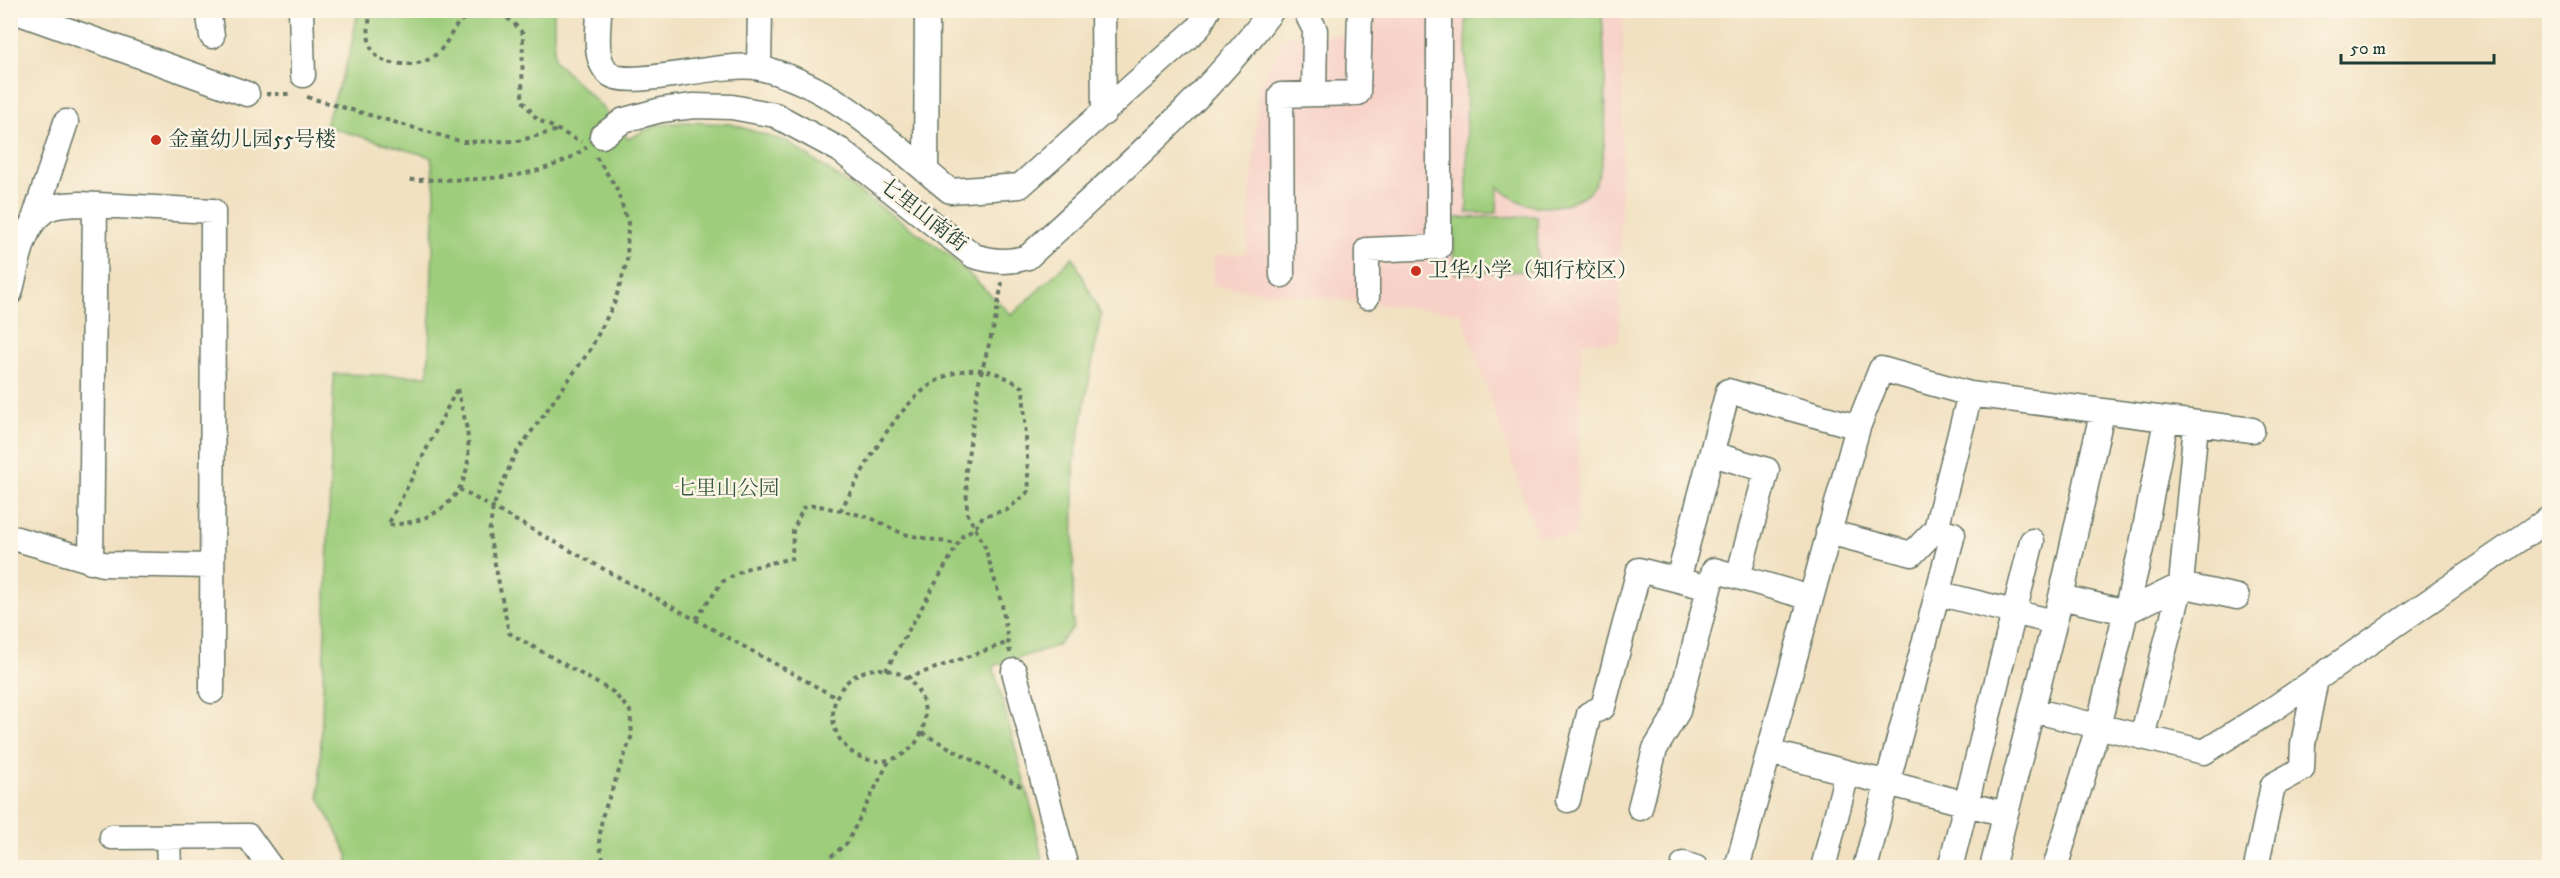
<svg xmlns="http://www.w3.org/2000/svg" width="2560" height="878" font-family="'IM FELL DW Pica','Noto Serif SC',serif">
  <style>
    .built { fill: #f7d1c7 }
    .green { fill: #9ecd7b; stroke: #5e8558; stroke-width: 1.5 }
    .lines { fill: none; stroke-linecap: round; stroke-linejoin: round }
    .minor-casing { stroke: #687665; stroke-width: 27 }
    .path { stroke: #687665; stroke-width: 4; stroke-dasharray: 4.5 4.5; stroke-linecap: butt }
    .minor { stroke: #fff; stroke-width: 24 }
    .poi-dot { fill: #c8321e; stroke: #fcf5e5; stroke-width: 2 }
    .labels { text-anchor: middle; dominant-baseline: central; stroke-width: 5; stroke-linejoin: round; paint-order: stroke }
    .poi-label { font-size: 21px; fill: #1f3d34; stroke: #fcf5e5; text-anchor: start }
    .street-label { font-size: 21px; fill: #1f3d34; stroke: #fcf5e5 }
    .park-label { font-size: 21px; fill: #385a42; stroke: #fcf5e5 }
  </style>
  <rect width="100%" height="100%" fill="#fcf5e5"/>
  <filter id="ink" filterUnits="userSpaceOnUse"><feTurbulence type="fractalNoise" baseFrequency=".0167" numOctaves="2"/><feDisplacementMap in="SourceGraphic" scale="12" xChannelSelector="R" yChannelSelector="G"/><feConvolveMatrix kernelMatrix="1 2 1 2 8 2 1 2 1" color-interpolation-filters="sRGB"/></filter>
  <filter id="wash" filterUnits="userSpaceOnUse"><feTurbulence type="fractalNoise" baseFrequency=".008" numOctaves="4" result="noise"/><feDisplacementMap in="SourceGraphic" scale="24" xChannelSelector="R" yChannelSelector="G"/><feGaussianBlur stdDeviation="1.35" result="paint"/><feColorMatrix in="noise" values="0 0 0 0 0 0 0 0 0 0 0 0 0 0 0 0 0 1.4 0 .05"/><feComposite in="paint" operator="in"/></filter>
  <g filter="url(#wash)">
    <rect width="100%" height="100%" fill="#f1e1c1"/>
    <!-- built -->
    <path class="built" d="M1352 11H1624L1619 341 1582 343 1576 538 1537 536 1461 313 1213 286V256L1246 253 1259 85 1286 36 1352 35Z"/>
    <!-- green -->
    <path class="green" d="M358 11H554V60L600 105 628 139 656 125 686 122 731 124 788 142 949 255 1012 315 1073 257 1101 315 1074 463 1073 628 1056 646 993 666 1035 821 1043 867H348V855L319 797 334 374 428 376 435 192 431 157 325 126 350 53Z
      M1466 11H1602C1603 47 1614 162 1592 188 1584 198 1569 204 1556 206 1533 210 1514 202 1498 186L1497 213H1467Z
      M1537 216 1538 271 1454 273 1453 218Z"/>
  </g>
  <g filter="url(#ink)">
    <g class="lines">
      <!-- minor casing -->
      <g class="minor-casing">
        <path id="minor" d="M11 10 247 94
          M208 10 212 36
          M301 10 303 75
          M599 10C599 30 592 62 611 75 633 89 725 60 760 68 835 85 893 145 950 191L1020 186 1198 28 1208 10
          M1103 10 1104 113
          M1305 10 1315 30 1314 94
          M759 67 760 10
          M602 136 624 120 661 110 694 106 732 107 775 115 840 150 974 256C995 262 1008 263 1028 257 1112 178 1203 103 1272 10
          M926 171 927 10
          M33 222 66 122
          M1282 275 1281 95 1358 93 1360 10
          M10 293C17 269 21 228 43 212 52 204 67 205 79 204L213 211 212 691
          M1367 297V250L1439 247V10
          M1858 427 1881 369 1970 394 2252 430
          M1712 454 1767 470 1738 577
          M1828 532 1912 554 1936 529
          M10 537 103 564 212 566
          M91 562 95 205
          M1709 588 1714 570 1811 598
          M1937 593 2054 622
          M2061 597 2126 612 2181 585 2237 597
          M1014 671 1066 868
          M2032 710 2204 752 2273 709 2550 518
          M2142 737 2181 585 2196 424
          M1770 752 2005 814
          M1568 800 1589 714 1603 707 1639 570 1678 580 1728 391 1858 427 1737 868
          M1640 808 1655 749 1678 711 1709 588 1678 580
          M112 837 248 836 271 868
          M168 837 169 868
          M1684 864 1696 868
          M1823 868 1847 773
          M1865 868 1953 534 1936 529 1970 394
          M1950 868 2032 541
          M1992 868 2061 597 2102 413
          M2055 868 2098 727 2141 549 2166 420
          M2256 868 2273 785 2302 769 2303 744 2316 679"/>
      </g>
      <!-- path -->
      <path class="path" d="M371 10C365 41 367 64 404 64 413 64 424 63 431 58 458 40 445 17 489 10
        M491 10 512 21 523 34 522 100 537 119 581 142
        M266 94H291
        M307 97 463 142 518 141 558 130
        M596 157 616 187 628 223 627 262 614 304 590 350 514 456 493 507 489 534 509 633 613 692 630 711 632 735 602 817 599 843 605 868
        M410 180C468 179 538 184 587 147
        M1002 282 995 322 979 381 966 470 967 513 985 547 1002 605 1010 653
        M457 389C461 406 467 423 468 440 473 494 439 523 388 525Z
        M459 489 837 698
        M840 511C869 462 912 364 981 370 997 371 1010 380 1023 387L1029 491 1007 510 983 516 975 528 963 535 886 670
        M696 619 722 582 745 569 792 558 793 531 803 508 815 505 869 517 903 534 956 544
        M833 715a46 46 0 1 1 92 0a46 46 0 1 1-92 0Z
        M907 678 1009 642
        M922 733 1022 787
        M817 868 847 843 889 761"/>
      <!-- minor -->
      <use href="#minor" class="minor"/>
    </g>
  </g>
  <!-- markers -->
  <g class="poi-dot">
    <circle cx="156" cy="140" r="6"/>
    <circle cx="1416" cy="271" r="6"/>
  </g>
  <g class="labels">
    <!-- poi labels -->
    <g class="poi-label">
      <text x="168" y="140">金童幼儿园55号楼</text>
      <text x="1428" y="271">卫华小学（知行校区）</text>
    </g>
    <!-- street labels -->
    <g class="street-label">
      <text transform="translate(923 215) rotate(38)">七里山南街</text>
    </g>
    <!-- park labels -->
    <g class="park-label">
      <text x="727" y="489">七里山公园</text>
    </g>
  </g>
  <!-- margin -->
  <rect width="2560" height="878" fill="none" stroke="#fcf5e5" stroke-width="36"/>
  <!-- scale -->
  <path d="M2341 54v9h153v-9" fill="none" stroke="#1f3d34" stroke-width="3"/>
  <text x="2350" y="54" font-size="18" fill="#1f3d34" stroke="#fcf5e5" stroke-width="4.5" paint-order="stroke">50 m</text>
</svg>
